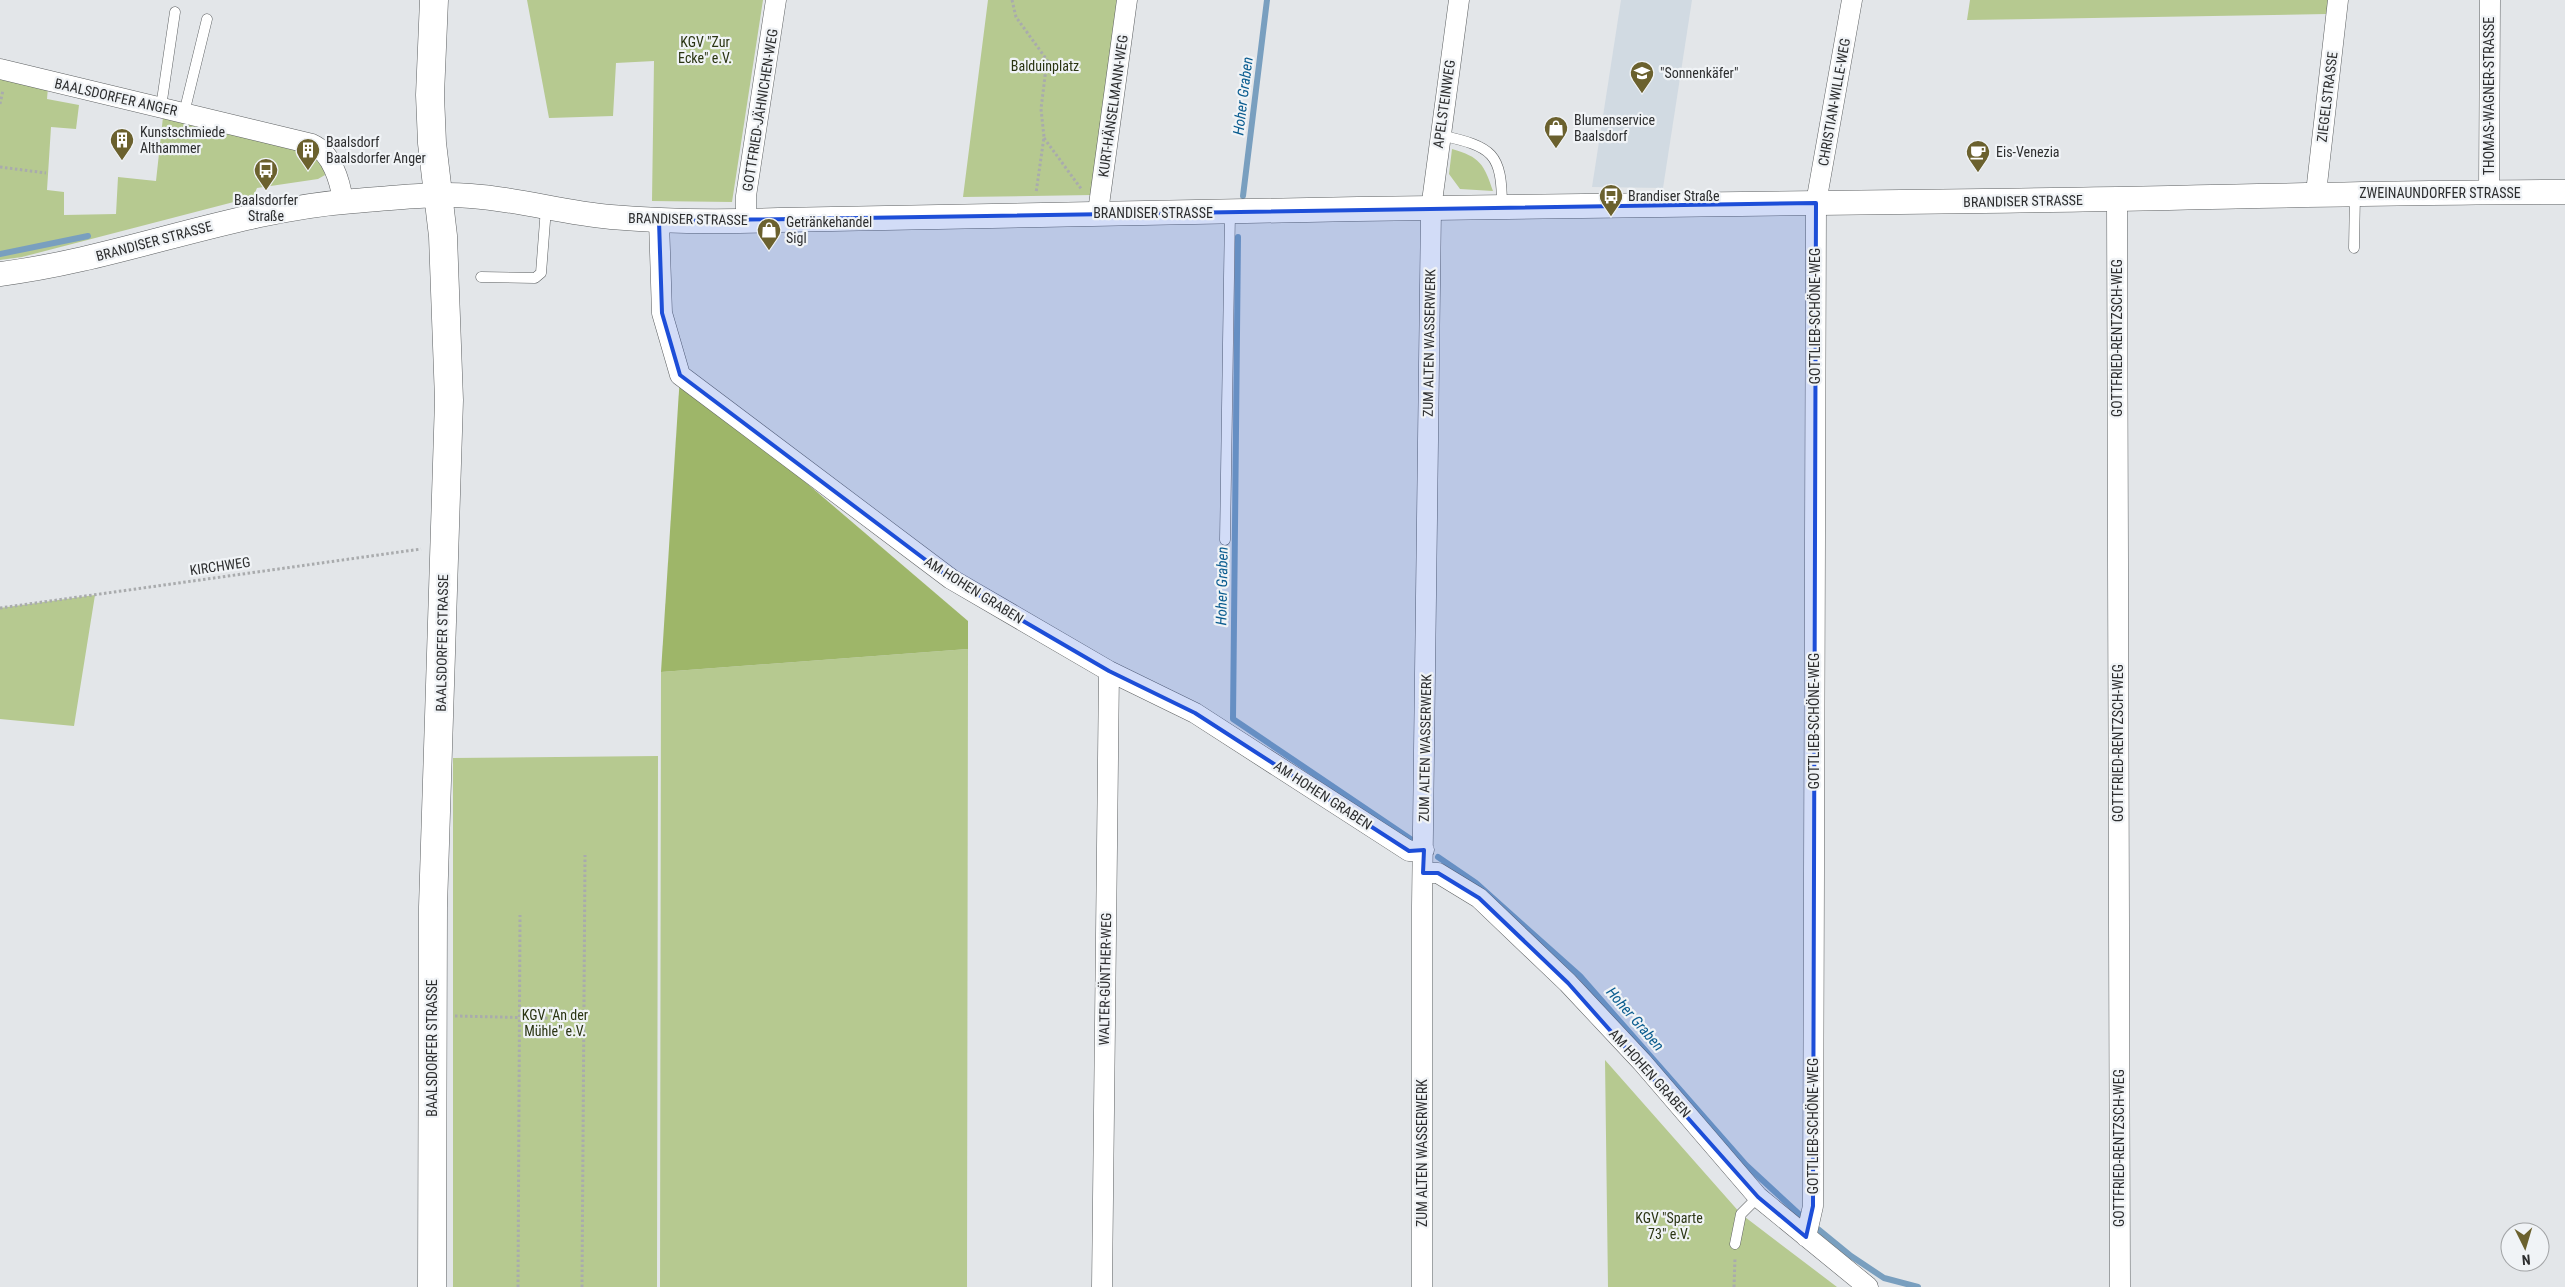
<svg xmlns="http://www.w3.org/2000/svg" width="2565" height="1287" font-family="'Roboto Condensed',sans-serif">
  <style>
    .built { fill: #d1dae2 }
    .green { fill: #b6c990 }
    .forest { fill: #9eb669 }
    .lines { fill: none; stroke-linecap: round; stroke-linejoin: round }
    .stream { stroke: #799fbf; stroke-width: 6 }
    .service-casing { stroke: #5d6062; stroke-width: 11 }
    .minor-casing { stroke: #5d6062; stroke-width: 21 }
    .tertiary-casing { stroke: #5d6062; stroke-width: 25 }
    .secondary-casing { stroke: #5d6062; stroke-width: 29 }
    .path { stroke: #a9abad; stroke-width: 3; stroke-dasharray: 2.5 2.5; stroke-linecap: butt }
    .service { stroke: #fff; stroke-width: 10 }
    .minor { stroke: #fff; stroke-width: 20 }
    .tertiary { stroke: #fff; stroke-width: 24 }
    .secondary { stroke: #fff; stroke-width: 28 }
    .marked { fill: #1d4ed8; fill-opacity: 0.2; stroke: #1d4ed8; stroke-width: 4; stroke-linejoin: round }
    .labels { text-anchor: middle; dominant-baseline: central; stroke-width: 4.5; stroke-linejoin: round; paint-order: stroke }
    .park-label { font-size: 14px; fill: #2a3412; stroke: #f0f3f6 }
    .poi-label { font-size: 14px; fill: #2d2e2f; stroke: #f0f3f6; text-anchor: start }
    .street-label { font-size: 14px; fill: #2d2e2f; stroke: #f0f3f6 }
    .water-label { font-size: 15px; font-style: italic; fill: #095c8f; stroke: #f0f3f6 }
  </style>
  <rect width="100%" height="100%" fill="#e3e6e9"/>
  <!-- built -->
  <path class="built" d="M1621 0H1692L1663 188 1592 187Z"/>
  <!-- green -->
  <path class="green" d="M527 0H763L732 202 652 201 654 61 616 63 613 116 549 118Z
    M988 0H1119L1092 195 963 197Z
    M1970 0H2328L2327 14 1967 20Z
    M0 78 48 87 47 99 79 105 76 129 51 127 47 190 64 192V215L116 214 118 177 156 181 163 117 311 152 323 161 325 175 318 179 257 188 253 197 22 257 0 260Z
    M1452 149C1480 157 1484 164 1493 191L1460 189 1449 174Z
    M95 595 74 726 0 719V608Z
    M968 649 967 1287H660L661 672Z
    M658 756 657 1287H453V758Z
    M1605 1060 1741 1214 1837 1287H1608Z"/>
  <!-- forest -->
  <path class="forest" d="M680 375 968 621V649L661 672Z"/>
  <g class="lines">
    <!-- stream -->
    <path class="stream" d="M1243 196 1267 0
      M1238 237 1233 719 1412 840
      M0 254 88 236
      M1438 857 1476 883 1580 976 1746 1165 1799 1214
      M1818 1229 1851 1256 1884 1278 1918 1287"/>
    <!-- service casing -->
    <g class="service-casing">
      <path id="service" d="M161 107 175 12
        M184 113 207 19
        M1440 135C1493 147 1502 152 1502 208
        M2354 248 2355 194
        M481 277 535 278 541 273 546 208
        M1225 540 1230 212
        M1735 1244 1741 1214 1758 1197"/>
    </g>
    <!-- minor casing -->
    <g class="minor-casing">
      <path id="minor" d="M0 69 312 144C332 153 340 181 343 201
        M2489 192 2490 0
        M2316 193 2338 0
        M2117 200 2120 1287
        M1098 212 1127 0
        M659 221 662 313 680 375 951 579 1109 671 1195 713 1409 851 1424 850
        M746 221V196L776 0
        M1423 873H1438L1479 898 1568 983 1642 1062 1758 1197 1868 1287
        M1806 1237 1813 1206 1816 203 1852 0
        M1102 1287 1109 671
        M1422 1287V906L1431 209 1459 0"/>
    </g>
    <!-- tertiary casing -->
    <g class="tertiary-casing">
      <path id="tertiary" d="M0 274C120 259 233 210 354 201 392 198 433 193 471 196 518 199 564 213 611 217 667 222 723 222 779 220 1180 210 1582 206 1983 201 2177 199 2371 192 2565 192"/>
    </g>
    <!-- secondary casing -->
    <g class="secondary-casing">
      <path id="secondary" d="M432 1287 433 907 449 400 443 236 432 143 430 95 434 0"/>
    </g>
    <!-- path -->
    <path class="path" d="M1012 0 1016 17 1047 60 1041 109 1044 137 1036 193
      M0 104 3 90
      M1044 138 1082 190
      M0 167 46 173
      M0 608 421 549
      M455 1016 584 1019
      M518 1287 520 915
      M582 1287 585 855
      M1734 1287 1735 1258"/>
    <!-- service -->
    <use href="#service" class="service"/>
    <!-- minor -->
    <use href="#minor" class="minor"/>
    <!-- tertiary -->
    <use href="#tertiary" class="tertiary"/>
    <!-- secondary -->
    <use href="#secondary" class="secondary"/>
  </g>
  <!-- marked area -->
  <path class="marked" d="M1816 203 1813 1206 1806 1237 1758 1197 1568 983 1479 898 1438 873H1423L1424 850 1409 851 1195 713 1109 671 951 579 680 375 662 313 659 221Z"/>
  <!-- icons -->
  <defs>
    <g id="school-pin" transform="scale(1.25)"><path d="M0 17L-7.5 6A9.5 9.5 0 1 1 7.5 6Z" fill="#6b612e" stroke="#f0f3f6"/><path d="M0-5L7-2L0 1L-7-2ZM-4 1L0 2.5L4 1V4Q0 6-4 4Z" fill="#fff"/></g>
    <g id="shop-pin" transform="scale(1.25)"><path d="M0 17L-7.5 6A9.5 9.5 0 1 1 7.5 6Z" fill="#6b612e" stroke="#f0f3f6"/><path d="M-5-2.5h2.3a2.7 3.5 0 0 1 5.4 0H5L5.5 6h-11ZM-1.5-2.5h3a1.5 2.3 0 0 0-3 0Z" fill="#fff"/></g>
    <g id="building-pin" transform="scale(1.25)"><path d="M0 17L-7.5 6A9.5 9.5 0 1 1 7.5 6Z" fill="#6b612e" stroke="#f0f3f6"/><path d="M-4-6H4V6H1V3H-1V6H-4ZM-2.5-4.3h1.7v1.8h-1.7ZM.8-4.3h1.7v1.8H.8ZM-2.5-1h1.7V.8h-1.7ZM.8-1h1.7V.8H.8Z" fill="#fff"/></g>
    <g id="cafe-pin" transform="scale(1.25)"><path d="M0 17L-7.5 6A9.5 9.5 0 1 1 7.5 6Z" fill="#6b612e" stroke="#f0f3f6"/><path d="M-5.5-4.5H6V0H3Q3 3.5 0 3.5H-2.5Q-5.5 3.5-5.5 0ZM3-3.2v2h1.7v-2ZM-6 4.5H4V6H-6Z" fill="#fff"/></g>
    <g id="bus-pin" transform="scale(1.25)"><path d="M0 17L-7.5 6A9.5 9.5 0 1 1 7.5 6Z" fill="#6b612e" stroke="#f0f3f6"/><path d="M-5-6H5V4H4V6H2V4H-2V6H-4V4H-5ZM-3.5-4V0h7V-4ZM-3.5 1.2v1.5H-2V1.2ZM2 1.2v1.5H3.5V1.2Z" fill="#fff"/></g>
  </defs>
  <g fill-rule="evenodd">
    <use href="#school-pin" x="1642" y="73"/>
    <use href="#shop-pin" x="1556" y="128"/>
    <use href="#building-pin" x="122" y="140"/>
    <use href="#building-pin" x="308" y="150"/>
    <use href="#cafe-pin" x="1978" y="152"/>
    <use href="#bus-pin" x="266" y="170"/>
    <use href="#bus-pin" x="1611" y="196"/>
    <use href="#shop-pin" x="769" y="230"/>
  </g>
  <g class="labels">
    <!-- park labels -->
    <g class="park-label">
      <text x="705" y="42">KGV "Zur<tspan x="705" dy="16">Ecke" e.V.</tspan></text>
      <text x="1045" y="66">Balduinplatz</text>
      <text x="555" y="1015">KGV "An der<tspan x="555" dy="16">Mühle" e.V.</tspan></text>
      <text x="1669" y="1218">KGV "Sparte<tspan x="1669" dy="16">73" e.V.</tspan></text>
    </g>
    <!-- poi labels -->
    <g class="poi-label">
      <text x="1660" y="73">"Sonnenkäfer"</text>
      <text x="1574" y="120">Blumenservice<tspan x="1574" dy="16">Baalsdorf</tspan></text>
      <text x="140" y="132">Kunstschmiede<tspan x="140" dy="16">Althammer</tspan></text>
      <text x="326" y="142">Baalsdorf<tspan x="326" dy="16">Baalsdorfer Anger</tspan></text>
      <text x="1996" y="152">Eis-Venezia</text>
      <text x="1628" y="196">Brandiser Straße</text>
      <text x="266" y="200" text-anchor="middle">Baalsdorfer<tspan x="266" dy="16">Straße</tspan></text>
      <text x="786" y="222">Getränkehandel<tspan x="786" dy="16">Sigl</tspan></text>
    </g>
    <!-- street labels -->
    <g class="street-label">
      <text transform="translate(2489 96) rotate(-90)">THOMAS-WAGNER-STRASSE</text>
      <text transform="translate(116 97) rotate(13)">BAALSDORFER ANGER</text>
      <text transform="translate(2327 97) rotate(-83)">ZIEGELSTRASSE</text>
      <text transform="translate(1834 102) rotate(-80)">CHRISTIAN-WILLE-WEG</text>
      <text transform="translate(1444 104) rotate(-82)">APELSTEINWEG</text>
      <text transform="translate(1113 106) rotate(-82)">KURT-HÄNSELMANN-WEG</text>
      <text transform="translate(760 110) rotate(-81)">GOTTFRIED-JÄHNICHEN-WEG</text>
      <text x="2440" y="193">ZWEINAUNDORFER STRASSE</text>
      <text transform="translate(2023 201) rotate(-1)">BRANDISER STRASSE</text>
      <text x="1153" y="213">BRANDISER STRASSE</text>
      <text transform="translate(688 219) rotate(1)">BRANDISER STRASSE</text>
      <text transform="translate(154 241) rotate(-15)">BRANDISER STRASSE</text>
      <text transform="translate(1815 316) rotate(-90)">GOTTLIEB-SCHÖNE-WEG</text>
      <text transform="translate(2117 338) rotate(-90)">GOTTFRIED-RENTZSCH-WEG</text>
      <text transform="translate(1429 343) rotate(-89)">ZUM ALTEN WASSERWERK</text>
      <text transform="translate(220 566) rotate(-8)">KIRCHWEG</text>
      <text transform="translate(974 590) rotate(32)">AM HOHEN GRABEN</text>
      <text transform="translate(442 643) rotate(-89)">BAALSDORFER STRASSE</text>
      <text transform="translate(1814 721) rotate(-90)">GOTTLIEB-SCHÖNE-WEG</text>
      <text transform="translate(2118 743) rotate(-90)">GOTTFRIED-RENTZSCH-WEG</text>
      <text transform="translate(1425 748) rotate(-89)">ZUM ALTEN WASSERWERK</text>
      <text transform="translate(1323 795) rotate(33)">AM HOHEN GRABEN</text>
      <text transform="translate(1105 979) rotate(-89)">WALTER-GÜNTHER-WEG</text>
      <text transform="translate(432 1048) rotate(-90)">BAALSDORFER STRASSE</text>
      <text transform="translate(1650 1073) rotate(48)">AM HOHEN GRABEN</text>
      <text transform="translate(1813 1126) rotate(-90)">GOTTLIEB-SCHÖNE-WEG</text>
      <text transform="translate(2119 1148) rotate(-90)">GOTTFRIED-RENTZSCH-WEG</text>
      <text transform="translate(1422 1153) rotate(-90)">ZUM ALTEN WASSERWERK</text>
    </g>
    <!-- water labels -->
    <g class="water-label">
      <text transform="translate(1243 96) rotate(-83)">Hoher Graben</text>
      <text transform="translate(1222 586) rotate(-89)">Hoher Graben</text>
      <text transform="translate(1635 1019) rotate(49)">Hoher Graben</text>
    </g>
  </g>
  <!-- north arrow -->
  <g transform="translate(2525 1247) rotate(175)"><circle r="24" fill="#f0f3f6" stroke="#a2a4a6"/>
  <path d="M0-4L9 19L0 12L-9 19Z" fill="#6b612e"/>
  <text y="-8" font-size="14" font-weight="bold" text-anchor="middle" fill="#2d2e2f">N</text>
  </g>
</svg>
